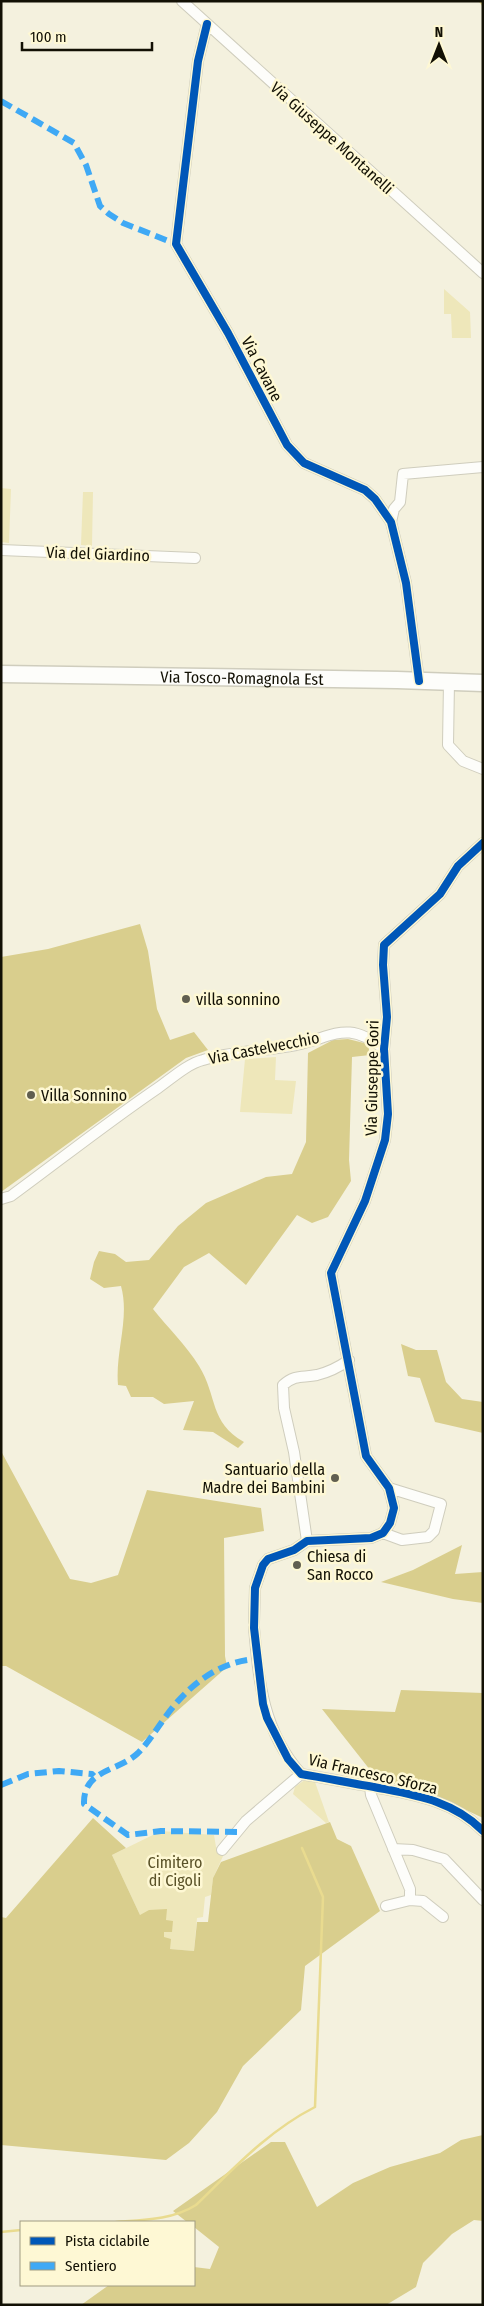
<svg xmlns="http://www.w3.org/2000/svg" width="484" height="2306" font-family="'Fira Sans Condensed',sans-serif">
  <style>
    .green { fill: #eee7ba }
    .forest { fill: #d9ce8d }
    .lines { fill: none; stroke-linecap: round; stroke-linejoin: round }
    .stream { stroke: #e9db8f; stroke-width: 2.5 }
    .minor-casing { stroke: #cfcdbd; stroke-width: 12 }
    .primary-casing { stroke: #cfcdbd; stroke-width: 19 }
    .minor { stroke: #fdfdfa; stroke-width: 10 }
    .primary { stroke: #fdfdfa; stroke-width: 16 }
    .quiet { stroke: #3fa9f5; stroke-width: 6; stroke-dasharray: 12 6; stroke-linecap: butt }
    .cycleway-casing { stroke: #fef8d4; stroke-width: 11 }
    .cycleway { stroke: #0057b8; stroke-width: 8 }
    .poi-dot { fill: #615f50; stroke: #fef8d4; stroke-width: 2 }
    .labels { text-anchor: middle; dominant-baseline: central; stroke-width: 5; stroke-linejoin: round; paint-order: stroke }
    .street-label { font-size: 16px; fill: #121004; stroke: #fef8d4 }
    .poi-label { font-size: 16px; fill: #121004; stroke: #fef8d4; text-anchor: start }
    .park-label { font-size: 16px; fill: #5a5228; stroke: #fef8d4 }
  </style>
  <rect width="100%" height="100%" fill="#f4f1de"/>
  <!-- green -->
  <path class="green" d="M444 289 470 312 471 338H452L451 314H444Z
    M1 488 11 489 9 543 1 542Z
    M83 492H93L92 546 81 545Z
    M276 1057 275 1080 296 1081 292 1114 240 1112 245 1059Z
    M306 1779 315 1782 329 1822 326 1823 293 1794 295 1787Z
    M161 1831 214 1835 216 1847 224 1854 213 1878 211 1895 205 1897 203 1917 197 1918 194 1951 170 1949 164 1938V1931L171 1932 166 1920 140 1915 112 1855Z"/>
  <!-- forest -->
  <path class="forest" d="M140 924 148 951 157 1009 170 1040 194 1032 208 1050 186 1058 1 1192V957L48 949Z
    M348 1039 368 1044 370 1055 352 1057 349 1160 351 1181 328 1217 312 1223 297 1215 246 1285 209 1253 184 1267 153 1309C168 1328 186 1345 199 1366 218 1397 209 1422 244 1442L238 1448 213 1432 183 1430 194 1401 164 1404 153 1397H131L126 1386 118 1385C115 1352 130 1318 121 1286L104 1288 90 1279 94 1262 99 1251 115 1254 126 1262 149 1260 178 1226 206 1203 266 1177 292 1174 306 1142 308 1053 333 1040Z
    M401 1344 416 1350H437L446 1382 462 1399 483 1402V1433L435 1422 420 1378 408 1376Z
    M1 1451 70 1579 91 1583 118 1575 147 1490 261 1508 264 1531 224 1538 225 1656 227 1667 142 1742 6 1666H1Z
    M462 1545 455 1574 483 1572V1603L453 1599 381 1582 413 1570Z
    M401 1690 483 1693V1818L428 1792 378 1780 322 1709 395 1712Z
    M93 1818 126 1848 112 1855 140 1915 149 1910 167 1909 166 1920 173 1921 172 1932H164V1937L171 1939 170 1949 194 1951 197 1922H208L213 1878 221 1862 330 1822 337 1839 351 1846 380 1911 305 1966 301 2010 243 2066 217 2112 189 2143 166 2160 1 2145V1917L6 1918Z
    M483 2135V2221L474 2220 452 2234 423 2263 416 2287 386 2305H81L109 2285H194V2267L210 2269 219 2247 194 2227V2222H187L173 2211 271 2142H285L317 2207 353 2183 390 2167 440 2153 461 2140Z"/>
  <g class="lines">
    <!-- stream -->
    <path class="stream" d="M480 1 483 5
      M116 2222C144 2220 172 2220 196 2205 234 2168 268 2131 315 2107L323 1897 302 1848
      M1 2232 21 2230"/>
    <!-- minor casing -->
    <g class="minor-casing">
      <path id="minor" d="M182 1 483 273
        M207 24 198 61 176 244 228 333 287 445 304 463 365 490 375 499 391 522 406 583 419 681
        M391 522 394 509 400 502 403 474 483 467
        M1 550 195 558
        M449 682 448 745 463 761 483 769
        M1 1199 11 1196C60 1160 108 1122 158 1088 171 1079 187 1064 203 1060 232 1051 266 1051 296 1045 336 1036 347 1020 384 1049
        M383 1533 402 1540 428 1537 434 1531 441 1504 389 1488
        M307 1541 294 1452 284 1408 283 1385C296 1374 302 1378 317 1375 329 1372 339 1367 349 1360
        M254 1622 255 1588 263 1565 268 1559 294 1550 307 1541 371 1538 383 1533 390 1523 394 1508 389 1488 366 1456 331 1273 365 1201 385 1140 388 1114 384 1049 387 1017 383 965 384 945 440 894 458 866 483 843
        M254 1628C259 1683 263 1731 301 1774 325 1778 350 1783 374 1787 414 1795 453 1800 483 1831
        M370 1787 371 1795 410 1889V1900L423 1901 443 1917
        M393 1849 413 1850 444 1859 483 1900
        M222 1850 246 1821 301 1774
        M386 1906 410 1900"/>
    </g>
    <!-- primary casing -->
    <g class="primary-casing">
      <g id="primary">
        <path id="s1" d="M1 674 397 680 483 683"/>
      </g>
    </g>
    <!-- minor -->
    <use href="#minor" class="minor"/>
    <!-- primary -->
    <use href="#primary" class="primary"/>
    <!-- quiet -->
    <path class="quiet" d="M1 101 74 143 86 165 100 206 109 214 123 223 176 244
      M1 1785 28 1774 59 1771 92 1774 94 1776
      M237 1832 161 1831 128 1835 84 1804C83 1769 118 1772 138 1753 149 1742 155 1731 164 1719 186 1687 218 1661 257 1659"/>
    <!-- cycleway casing -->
    <g class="cycleway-casing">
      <path id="cycleway" d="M207 24 198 61 176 244 228 333 287 445 304 463 365 490 375 499 391 522 406 583 419 681
        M483 843 458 866 440 894 384 945 383 965 387 1017 384 1049 388 1114 385 1140 365 1201 331 1273 366 1456 389 1488 394 1508 390 1523 383 1533 371 1538 307 1541 294 1550 268 1559 263 1565 255 1588 254 1628 263 1704 267 1718 288 1759 301 1774C325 1778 350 1783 374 1787 414 1795 453 1800 483 1831"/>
    </g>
    <!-- cycleway -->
    <use href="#cycleway" class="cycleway"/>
  </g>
  <!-- markers -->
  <g class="poi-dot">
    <circle cx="186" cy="999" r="5"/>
    <circle cx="31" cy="1095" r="5"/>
    <circle cx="335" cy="1478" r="5"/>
    <circle cx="297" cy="1565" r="5"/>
  </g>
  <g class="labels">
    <!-- street labels -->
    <g class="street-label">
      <text transform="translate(332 138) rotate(42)">Via Giuseppe Montanelli</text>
      <text transform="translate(262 369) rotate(63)">Via Cavane</text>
      <text transform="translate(98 554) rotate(2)">Via del Giardino</text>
      <text stroke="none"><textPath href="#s1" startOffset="241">Via Tosco-Romagnola Est</textPath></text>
      <text transform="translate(264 1048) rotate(-11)">Via Castelvecchio</text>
      <text transform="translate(372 1078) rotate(-89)">Via Giuseppe Gori</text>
      <text transform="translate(373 1774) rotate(13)">Via Francesco Sforza</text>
    </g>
    <!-- poi labels -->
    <g class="poi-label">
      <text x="196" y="999">villa sonnino</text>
      <text x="41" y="1095">Villa Sonnino</text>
      <text x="325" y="1469" text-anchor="end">Santuario della<tspan x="325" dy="18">Madre dei Bambini</tspan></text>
      <text x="307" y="1556">Chiesa di<tspan x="307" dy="18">San Rocco</tspan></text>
    </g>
    <!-- park labels -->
    <g class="park-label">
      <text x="175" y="1862">Cimitero<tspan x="175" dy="18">di Cigoli</tspan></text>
    </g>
  </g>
  <!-- border -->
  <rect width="484" height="2306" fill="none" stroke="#121004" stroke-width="5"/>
  <!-- legend -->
  <rect x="20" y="2221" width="175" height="65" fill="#fef8d4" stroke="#a09b81"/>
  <rect x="30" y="2237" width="25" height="8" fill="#0057b8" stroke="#a09b81"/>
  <text x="65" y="2246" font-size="15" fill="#121004">Pista ciclabile</text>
  <rect x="30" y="2262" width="25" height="8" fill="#3fa9f5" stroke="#a09b81"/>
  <text x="65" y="2271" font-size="15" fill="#121004">Sentiero</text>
  <!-- north arrow -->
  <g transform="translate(439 45)" stroke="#fef8d4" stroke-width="4" paint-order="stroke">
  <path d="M0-4L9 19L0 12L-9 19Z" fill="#121004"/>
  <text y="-8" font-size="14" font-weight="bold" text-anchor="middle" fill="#121004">N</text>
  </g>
  <!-- scale -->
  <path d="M22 42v8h130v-8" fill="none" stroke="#121004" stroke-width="2.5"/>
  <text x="30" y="42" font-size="15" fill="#121004" stroke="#fef8d4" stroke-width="4" paint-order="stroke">100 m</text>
</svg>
